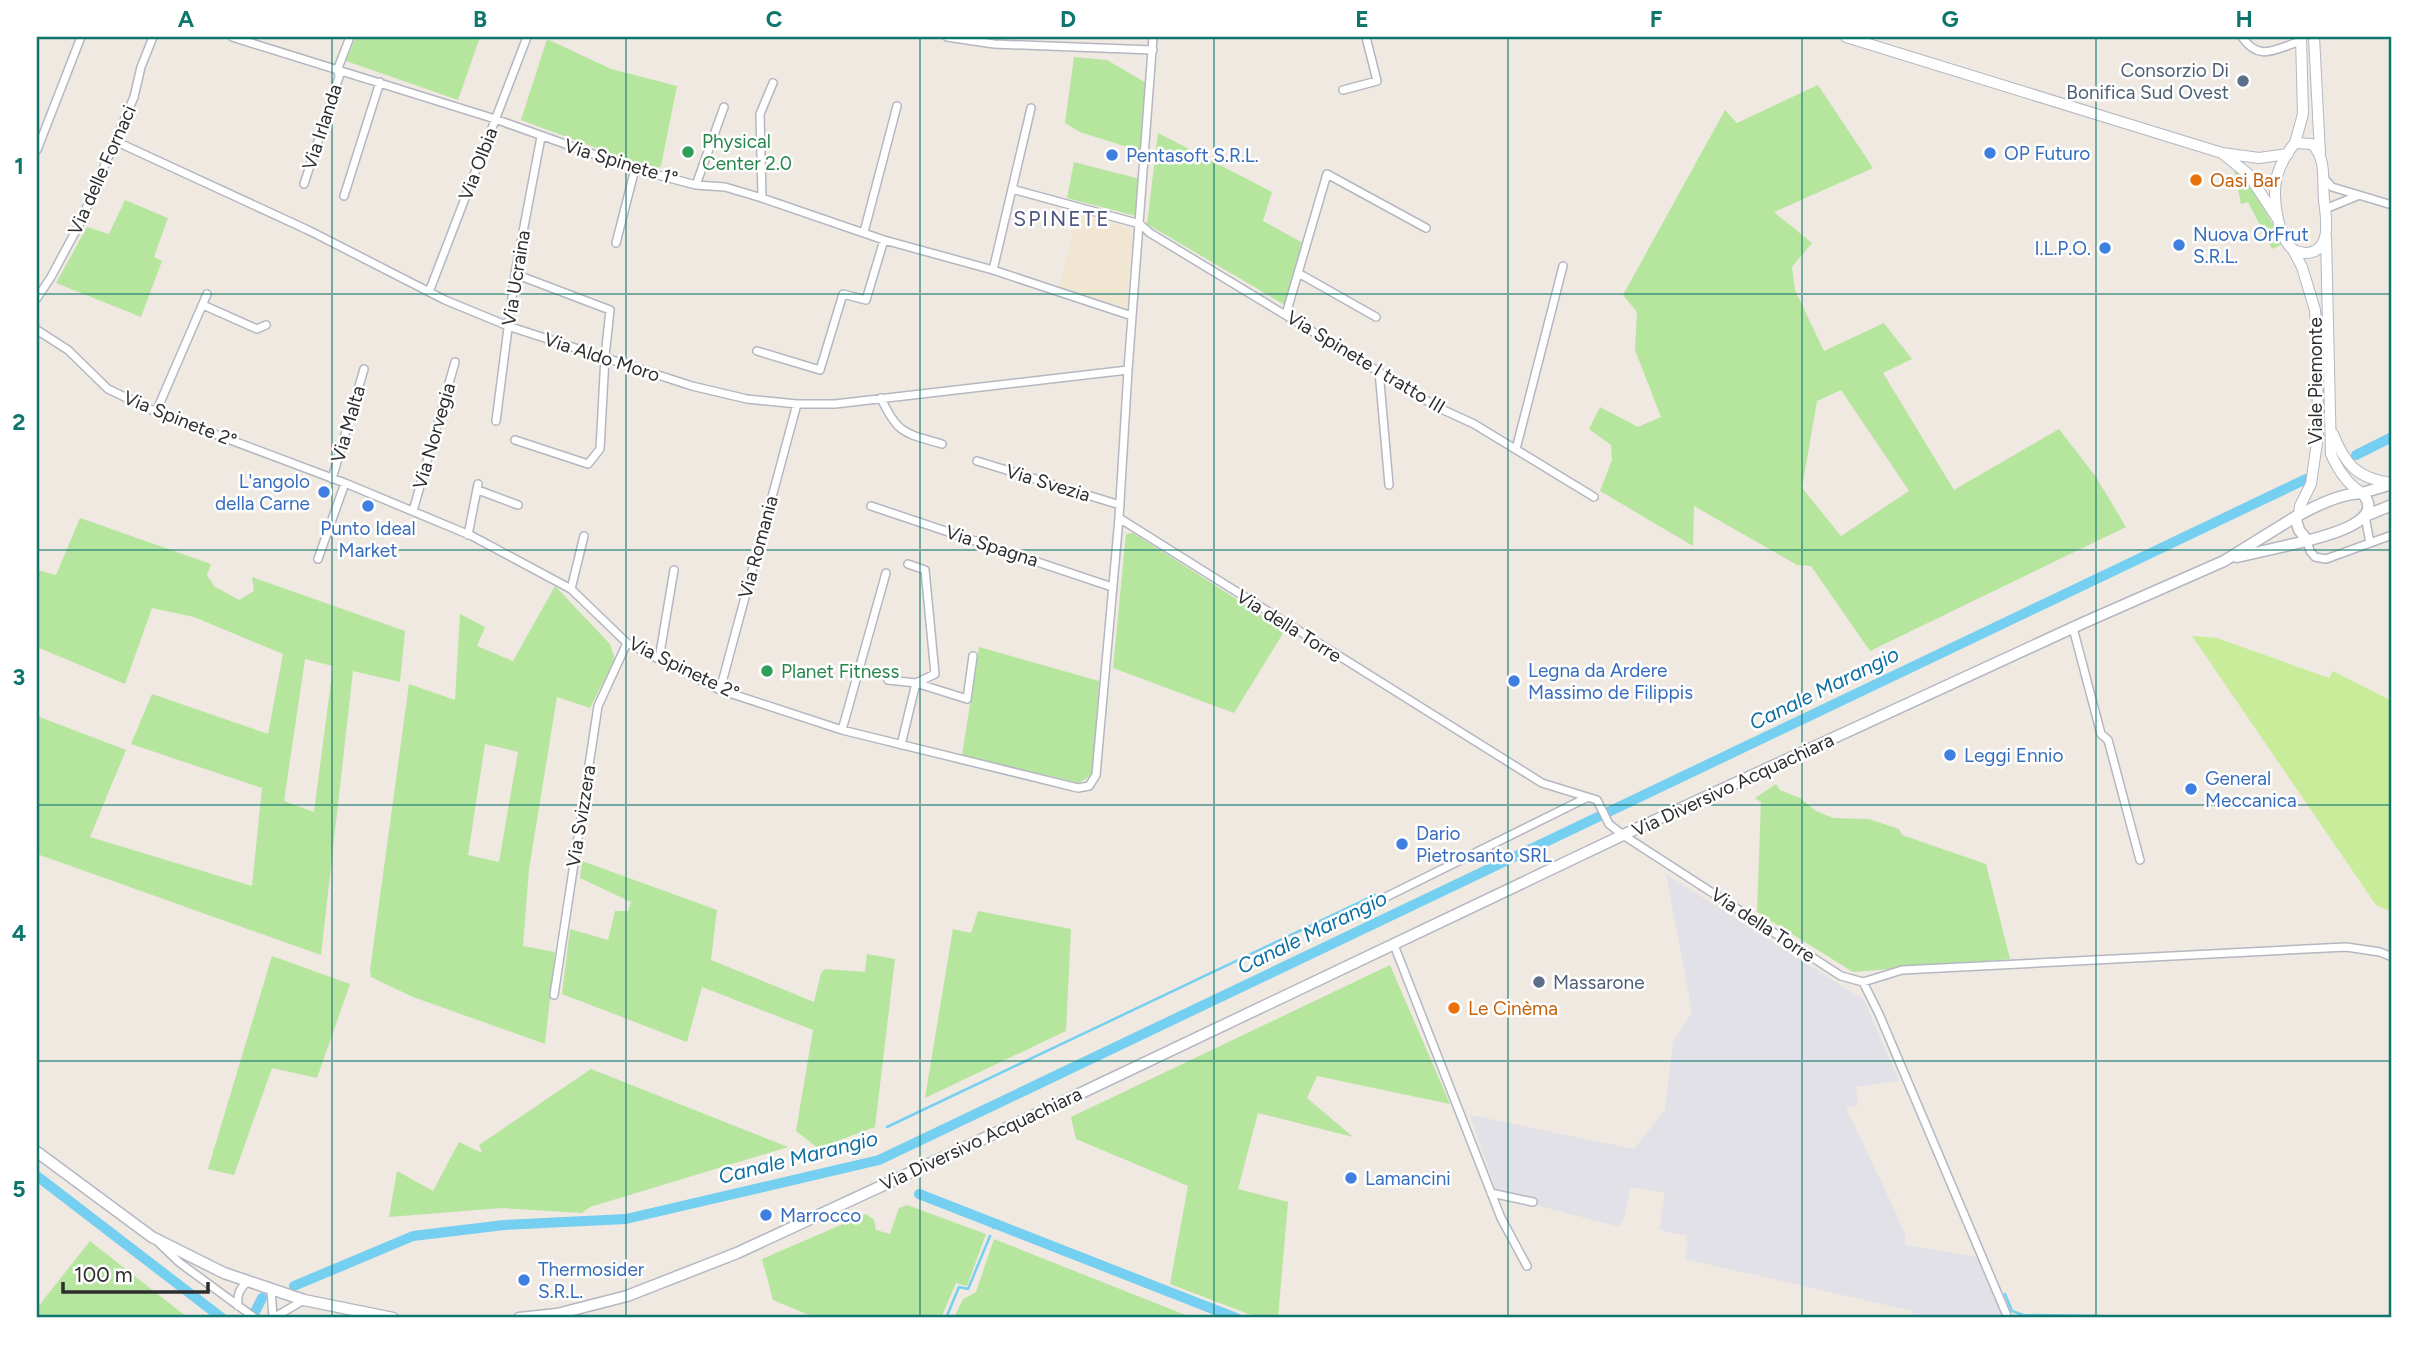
<svg xmlns="http://www.w3.org/2000/svg" width="2429" height="1355" font-family="Figtree,sans-serif">
  <style>
    .industrial { fill: #e3e1e8 }
    .education { fill: #f0e6d1 }
    .green { fill: #b6e59e; fill-rule: evenodd }
    .pitch { fill: #c9ec9a }
    .lines { fill: none; stroke-linecap: round; stroke-linejoin: round }
    .stream { stroke: #75cff0; stroke-width: 2.5 }
    .canal { stroke: #75cff0; stroke-width: 10 }
    .minor-casing { stroke: #b4b7c1; stroke-width: 10 }
    .tertiary-casing { stroke: #b4b7c1; stroke-width: 12 }
    .secondary-casing { stroke: #b4b7c1; stroke-width: 13 }
    .minor { stroke: #fff; stroke-width: 7 }
    .tertiary { stroke: #fff; stroke-width: 10 }
    .secondary { stroke: #fff; stroke-width: 10 }
    .grid { fill: none; stroke: #0f766e; stroke-width: 2; stroke-opacity: 0.55 }
    .service-dot { fill: #5c6f8a; stroke: #fff; stroke-width: 2.5 }
    .leisure-dot { fill: #2e9e5b; stroke: #fff; stroke-width: 2.5 }
    .shop-dot { fill: #3f7fe0; stroke: #fff; stroke-width: 2.5 }
    .food-dot { fill: #e8710a; stroke: #fff; stroke-width: 2.5 }
    .labels { text-anchor: middle; dominant-baseline: central; stroke-width: 5; stroke-linejoin: round; paint-order: stroke }
    .service-label { font-size: 19px; fill: #4e5e75; stroke: #fff; text-anchor: end }
    .street-label { font-size: 19px; fill: #2e2e2e; stroke: #fff }
    .leisure-label { font-size: 19px; fill: #27864d; stroke: #fff; text-anchor: start }
    .shop-label { font-size: 19px; fill: #366cbe; stroke: #fff; text-anchor: start }
    .food-label { font-size: 19px; fill: #c56008; stroke: #fff; text-anchor: start }
    .neighbourhood-label { font-size: 21px; letter-spacing: 2px; fill: #4d5680; stroke: #fff }
    .water-label { font-size: 21px; font-style: italic; fill: #0d6fa3; stroke: #fff }
    .neatline { fill: none; stroke: #0f766e; stroke-width: 2.5 }
    .grid-label { font-size: 23px; text-anchor: middle; font-weight: bold; fill: #0f766e }
  </style>
  <rect width="100%" height="100%" fill="#efe9e1"/>
  <!-- industrial -->
  <path class="industrial" d="M1666 874 1864 1000 1899 1081 1856 1087 1858 1105 1846 1108 1897 1215 1905 1235 1906 1245 1977 1257 2003 1318H1915L1912 1311 1685 1259 1688 1241H1686L1687 1236 1659 1230 1665 1193 1631 1187 1624 1220H1622L1620 1227 1532 1204 1496 1190 1470 1115 1634 1149 1665 1110 1673 1042 1692 1012Z"/>
  <!-- education -->
  <path class="education" d="M1078 214 1133 230 1126 308 1059 288Z"/>
  <!-- green -->
  <path class="green" d="M356 37H480L458 100 346 61Z
    M547 39 611 69 677 86 661 166 656 170 521 120Z
    M1074 57 1107 60 1148 84 1140 151 1080 132 1065 123Z
    M1818 85 1873 168 1774 212 1812 243 1792 267 1795 290 1824 351 1884 323 1912 359 1883 373 1954 490 2059 429 2096 477 2126 527 1870 651 1811 566 1797 565 1694 506 1693 546 1600 491 1612 460 1611 445 1589 429 1600 407 1638 427 1661 417 1635 350 1637 312 1623 295 1725 110 1737 123ZM1841 390 1909 491 1841 536 1802 488 1817 401Z
    M1158 133 1272 192 1263 221 1303 243 1285 305 1147 224Z
    M1074 162 1140 179 1136 216 1067 198Z
    M2237 169 2250 182 2283 244 2272 249 2248 202 2241 204 2234 170Z
    M125 200 168 218 154 257 162 261 141 317 56 283 87 227 109 234Z
    M80 518 211 564 207 575 214 586 239 600 254 591 252 577 405 631 400 682 353 671 321 955 37 854V716L126 750 90 837 252 886 262 788 131 744 152 694 268 734 283 654 194 617 152 608 125 684 37 647V574L38 570 56 575ZM305 659 333 666 314 812 284 801Z
    M1133 533 1285 630 1234 713 1113 668 1126 534Z
    M555 586 610 644 615 659 590 708 557 697 529 869 523 946 555 952 545 1044 413 997 371 977 370 970 409 684 455 700 460 614 485 627 477 646 513 661ZM485 744 518 752 499 862 468 855Z
    M979 647 1099 681 1093 774 1079 783 962 755Z
    M1776 784 1780 790 1800 798 1816 811 1833 818 1869 819 1899 829 1902 835 1986 864 2010 959 1853 972 1757 912 1761 802 1755 798Z
    M582 861 717 910 711 960 814 1002 821 973 825 969 865 972 867 954 895 959 875 1127 818 1148 796 1131 813 1030 702 987 687 1042 562 994 570 929 608 940 615 911H628L631 902 580 878Z
    M978 911 1071 929 1066 1031 925 1098 953 929 971 933Z
    M272 956 350 984 317 1078 272 1068 234 1175 208 1169Z
    M1390 965 1450 1104 1317 1076 1307 1098 1353 1137 1258 1113 1238 1189 1288 1202 1278 1318H1259L1170 1284 1188 1186 1076 1139 1071 1117Z
    M591 1069 788 1147 590 1207 582 1213 502 1208 389 1217 397 1171 433 1191 459 1142 482 1153 479 1145Z
    M907 1205 986 1234 967 1286 956 1283 941 1318H816L773 1300 762 1259 866 1214 874 1220 876 1230 890 1234 899 1208Z
    M994 1239 1193 1318H954L963 1299 976 1292Z
    M90 1241 188 1318H37V1308Z"/>
  <!-- pitch -->
  <path class="pitch" d="M2192 636 2217 638 2329 678 2333 671 2392 701V912L2376 905Z"/>
  <g class="lines">
    <!-- stream -->
    <path class="stream" d="M2392 924V925
      M887 1127 1375 895
      M993 1228 995 1224
      M2005 1294 2012 1311 2023 1315 2102 1316 2116 1318
      M946 1318 959 1287 968 1289 990 1236"/>
    <!-- canal -->
    <path class="canal" d="M2356 455 2392 437
      M37 1176 222 1318
      M919 1194 1236 1318
      M294 1286 413 1236 504 1225 626 1219 879 1160 2306 479
      M252 1318 262 1298"/>
    <!-- minor casing -->
    <g class="minor-casing">
      <path id="minor" d="M232 37 495 119 635 169 696 185 725 187 762 198 884 240 993 270 1132 316
        M947 37 994 44 1153 50
        M2242 37C2260 63 2275 48 2302 41
        M1343 90 1377 81 1366 37
        M115 141 310 231 445 300 508 326 692 386 747 399 797 404H835L1128 370
        M37 150 81 37
        M2324 178 2332 187 2392 205
        M304 184 339 77 338 68 350 37
        M696 185 724 107
        M1012 189 1140 224 1150 233 1437 407 1474 424 1594 497
        M344 196 380 82
        M762 198 760 114 773 83
        M2325 209 2357 196
        M864 232 897 106
        M616 243 635 169
        M993 270 1031 108
        M1300 274 1376 317
        M429 292 527 37
        M37 298 51 277 80 223 134 97 141 67 153 37
        M203 305 257 329 266 325
        M1286 314 1327 174 1426 228
        M37 330 68 350 108 389 156 412 345 483 472 536 571 589 627 643 720 690 842 730 1078 788 1089 786 1096 775 1119 518 1128 370 1153 37
        M757 351 820 370 843 294 866 300 884 240
        M1379 371 1389 485
        M881 398C898 435 905 433 942 444
        M156 412 207 294
        M496 421 515 274 541 137
        M515 440 588 464 600 449 605 357 610 310 515 274
        M1516 449 1563 266
        M977 461 1120 505
        M332 479 364 369
        M478 490 518 505
        M871 506 1112 587
        M413 511 455 362
        M2365 516 2370 543
        M1119 518 1542 783 1597 800 1609 824 1623 835 1841 976 1863 982 1879 1014 2008 1318
        M468 535 478 484
        M2307 540 2310 551 2315 557 2326 559 2392 535
        M318 559 345 483
        M571 589 584 536
        M2073 628 2101 734 2108 740 2140 860
        M659 659 674 570
        M888 680 916 683 935 674 925 570 908 564
        M720 690 797 404
        M842 730 886 573
        M901 745 916 683 967 699 973 656
        M1386 897 1586 798
        M1394 945 1501 1218 1527 1266
        M1863 982 1902 970 2346 947 2380 952 2392 957
        M554 995 598 706 627 643
        M1491 1193 1533 1202
        M160 1244 180 1263 255 1318
        M271 1290 273 1317
        M238 1306C237 1295 239 1289 247 1282
        M273 1318 304 1300"/>
    </g>
    <!-- tertiary casing -->
    <g class="tertiary-casing">
      <path id="tertiary" d="M1846 37 2222 153 2259 158 2288 154
        M2314 37 2320 153
        M2295 143 2312 144C2327 159 2322 180 2324 200 2326 217 2333 252 2306 253 2302 253 2294 251 2291 248 2277 233 2272 195 2277 176 2280 165 2288 151 2295 143Z
        M2295 143 2303 114 2301 37
        M2222 153 2248 174 2277 218
        M2326 237 2331 454C2338 470 2347 484 2362 493
        M2292 248 2302 267 2315 310 2317 344 2318 435 2311 484 2300 506 2299 515
        M2333 434C2345 464 2357 479 2392 483"/>
    </g>
    <!-- secondary casing -->
    <g class="secondary-casing">
      <path id="secondary" d="M2362 493 2392 484
        M2365 516 2392 505
        M2237 557 2298 543C2317 538 2390 523 2362 493 2338 494 2316 506 2295 517L2299 530 2307 540
        M37 1152 152 1237 224 1273 304 1300 393 1318
        M519 1318 557 1314 627 1296 737 1253 1056 1105 1623 835 2083 623 2224 561 2295 517"/>
    </g>
    <!-- minor -->
    <use href="#minor" class="minor"/>
    <!-- tertiary -->
    <use href="#tertiary" class="tertiary"/>
    <!-- secondary -->
    <use href="#secondary" class="secondary"/>
  </g>
  <!-- grid -->
  <path class="grid" d="M332 37V1318M626 37V1318M920 37V1318M1214 37V1318M1508 37V1318M1802 37V1318M2096 37V1318M37 294H2392M37 550H2392M37 805H2392M37 1061H2392"/>
  <!-- markers -->
  <g class="service-dot">
    <circle cx="2243" cy="81" r="7"/>
    <circle cx="1539" cy="982" r="7"/>
  </g>
  <g class="leisure-dot">
    <circle cx="688" cy="152" r="7"/>
    <circle cx="767" cy="671" r="7"/>
  </g>
  <g class="shop-dot">
    <circle cx="1990" cy="153" r="7"/>
    <circle cx="1112" cy="155" r="7"/>
    <circle cx="2179" cy="245" r="7"/>
    <circle cx="2105" cy="248" r="7"/>
    <circle cx="324" cy="492" r="7"/>
    <circle cx="368" cy="506" r="7"/>
    <circle cx="1514" cy="681" r="7"/>
    <circle cx="1950" cy="755" r="7"/>
    <circle cx="2191" cy="789" r="7"/>
    <circle cx="1402" cy="844" r="7"/>
    <circle cx="1351" cy="1178" r="7"/>
    <circle cx="766" cy="1215" r="7"/>
    <circle cx="524" cy="1280" r="7"/>
  </g>
  <g class="food-dot">
    <circle cx="2196" cy="180" r="7"/>
    <circle cx="1454" cy="1008" r="7"/>
  </g>
  <g class="labels">
    <!-- service labels -->
    <g class="service-label">
      <text x="2229" y="70">Consorzio Di<tspan x="2229" dy="22">Bonifica Sud Ovest</tspan></text>
      <text x="1553" y="982" text-anchor="start">Massarone</text>
    </g>
    <!-- street labels -->
    <g class="street-label">
      <text transform="translate(322 127) rotate(-72)">Via Irlanda</text>
      <text transform="translate(621 162) rotate(17)">Via Spinete 1°</text>
      <text transform="translate(478 164) rotate(-69)">Via Olbia</text>
      <text transform="translate(102 170) rotate(-66)">Via delle Fornaci</text>
      <text transform="translate(516 278) rotate(-81)">Via Ucraina</text>
      <text transform="translate(602 357) rotate(18)">Via Aldo Moro</text>
      <text transform="translate(1366 362) rotate(31)">Via Spinete I tratto III</text>
      <text transform="translate(2315 381) rotate(-90)">Viale Piemonte</text>
      <text transform="translate(180 419) rotate(22)">Via Spinete 2°</text>
      <text transform="translate(348 424) rotate(-74)">Via Malta</text>
      <text transform="translate(434 436) rotate(-74)">Via Norvegia</text>
      <text transform="translate(1048 483) rotate(17)">Via Svezia</text>
      <text transform="translate(992 546) rotate(18)">Via Spagna</text>
      <text transform="translate(758 547) rotate(-75)">Via Romania</text>
      <text transform="translate(1289 626) rotate(32)">Via della Torre</text>
      <text transform="translate(684 668) rotate(26)">Via Spinete 2°</text>
      <text transform="translate(1733 785) rotate(-25)">Via Diversivo Acquachiara</text>
      <text transform="translate(581 816) rotate(-81)">Via Svizzera</text>
      <text transform="translate(1763 925) rotate(33)">Via della Torre</text>
      <text transform="translate(981 1139) rotate(-25)">Via Diversivo Acquachiara</text>
    </g>
    <!-- leisure labels -->
    <g class="leisure-label">
      <text x="702" y="141">Physical<tspan x="702" dy="22">Center 2.0</tspan></text>
      <text x="781" y="671">Planet Fitness</text>
    </g>
    <!-- shop labels -->
    <g class="shop-label">
      <text x="2004" y="153">OP Futuro</text>
      <text x="1126" y="155">Pentasoft S.R.L.</text>
      <text x="2193" y="234">Nuova OrFrut<tspan x="2193" dy="22">S.R.L.</tspan></text>
      <text x="2091" y="248" text-anchor="end">I.L.P.O.</text>
      <text x="310" y="481" text-anchor="end">L'angolo<tspan x="310" dy="22">della Carne</tspan></text>
      <text x="368" y="528" text-anchor="middle">Punto Ideal<tspan x="368" dy="22">Market</tspan></text>
      <text x="1528" y="670">Legna da Ardere<tspan x="1528" dy="22">Massimo de Filippis</tspan></text>
      <text x="1964" y="755">Leggi Ennio</text>
      <text x="2205" y="778">General<tspan x="2205" dy="22">Meccanica</tspan></text>
      <text x="1416" y="833">Dario<tspan x="1416" dy="22">Pietrosanto SRL</tspan></text>
      <text x="1365" y="1178">Lamancini</text>
      <text x="780" y="1215">Marrocco</text>
      <text x="538" y="1269">Thermosider<tspan x="538" dy="22">S.R.L.</tspan></text>
    </g>
    <!-- food labels -->
    <g class="food-label">
      <text x="2210" y="180">Oasi Bar</text>
      <text x="1468" y="1008">Le Cinèma</text>
    </g>
    <!-- neighbourhood labels -->
    <g class="neighbourhood-label">
      <text x="1062" y="218">SPINETE</text>
    </g>
    <!-- water labels -->
    <g class="water-label">
      <text transform="translate(1824 688) rotate(-26)">Canale Marangio</text>
      <text transform="translate(1312 932) rotate(-26)">Canale Marangio</text>
      <text transform="translate(798 1157) rotate(-14)">Canale Marangio</text>
    </g>
  </g>
  <!-- border -->
  <rect width="2429" height="1355" fill="none" stroke="#ffffff" stroke-width="77"/>
  <!-- scale -->
  <path d="M63 1282v10h145v-10" fill="none" stroke="#2e2e2e" stroke-width="3.5"/>
  <text x="74" y="1282" font-size="21" fill="#2e2e2e" stroke="#ffffff" stroke-width="5" paint-order="stroke">100 m</text>
  <rect x="38" y="38" width="2352" height="1278" class="neatline"/>
  <g class="grid-label">
    <text x="186" y="27">A</text>
    <text x="480" y="27">B</text>
    <text x="774" y="27">C</text>
    <text x="1068" y="27">D</text>
    <text x="1362" y="27">E</text>
    <text x="1656" y="27">F</text>
    <text x="1950" y="27">G</text>
    <text x="2244" y="27">H</text>
    <text x="19" y="174">1</text>
    <text x="19" y="430">2</text>
    <text x="19" y="685">3</text>
    <text x="19" y="941">4</text>
    <text x="19" y="1197">5</text>
  </g>
</svg>
